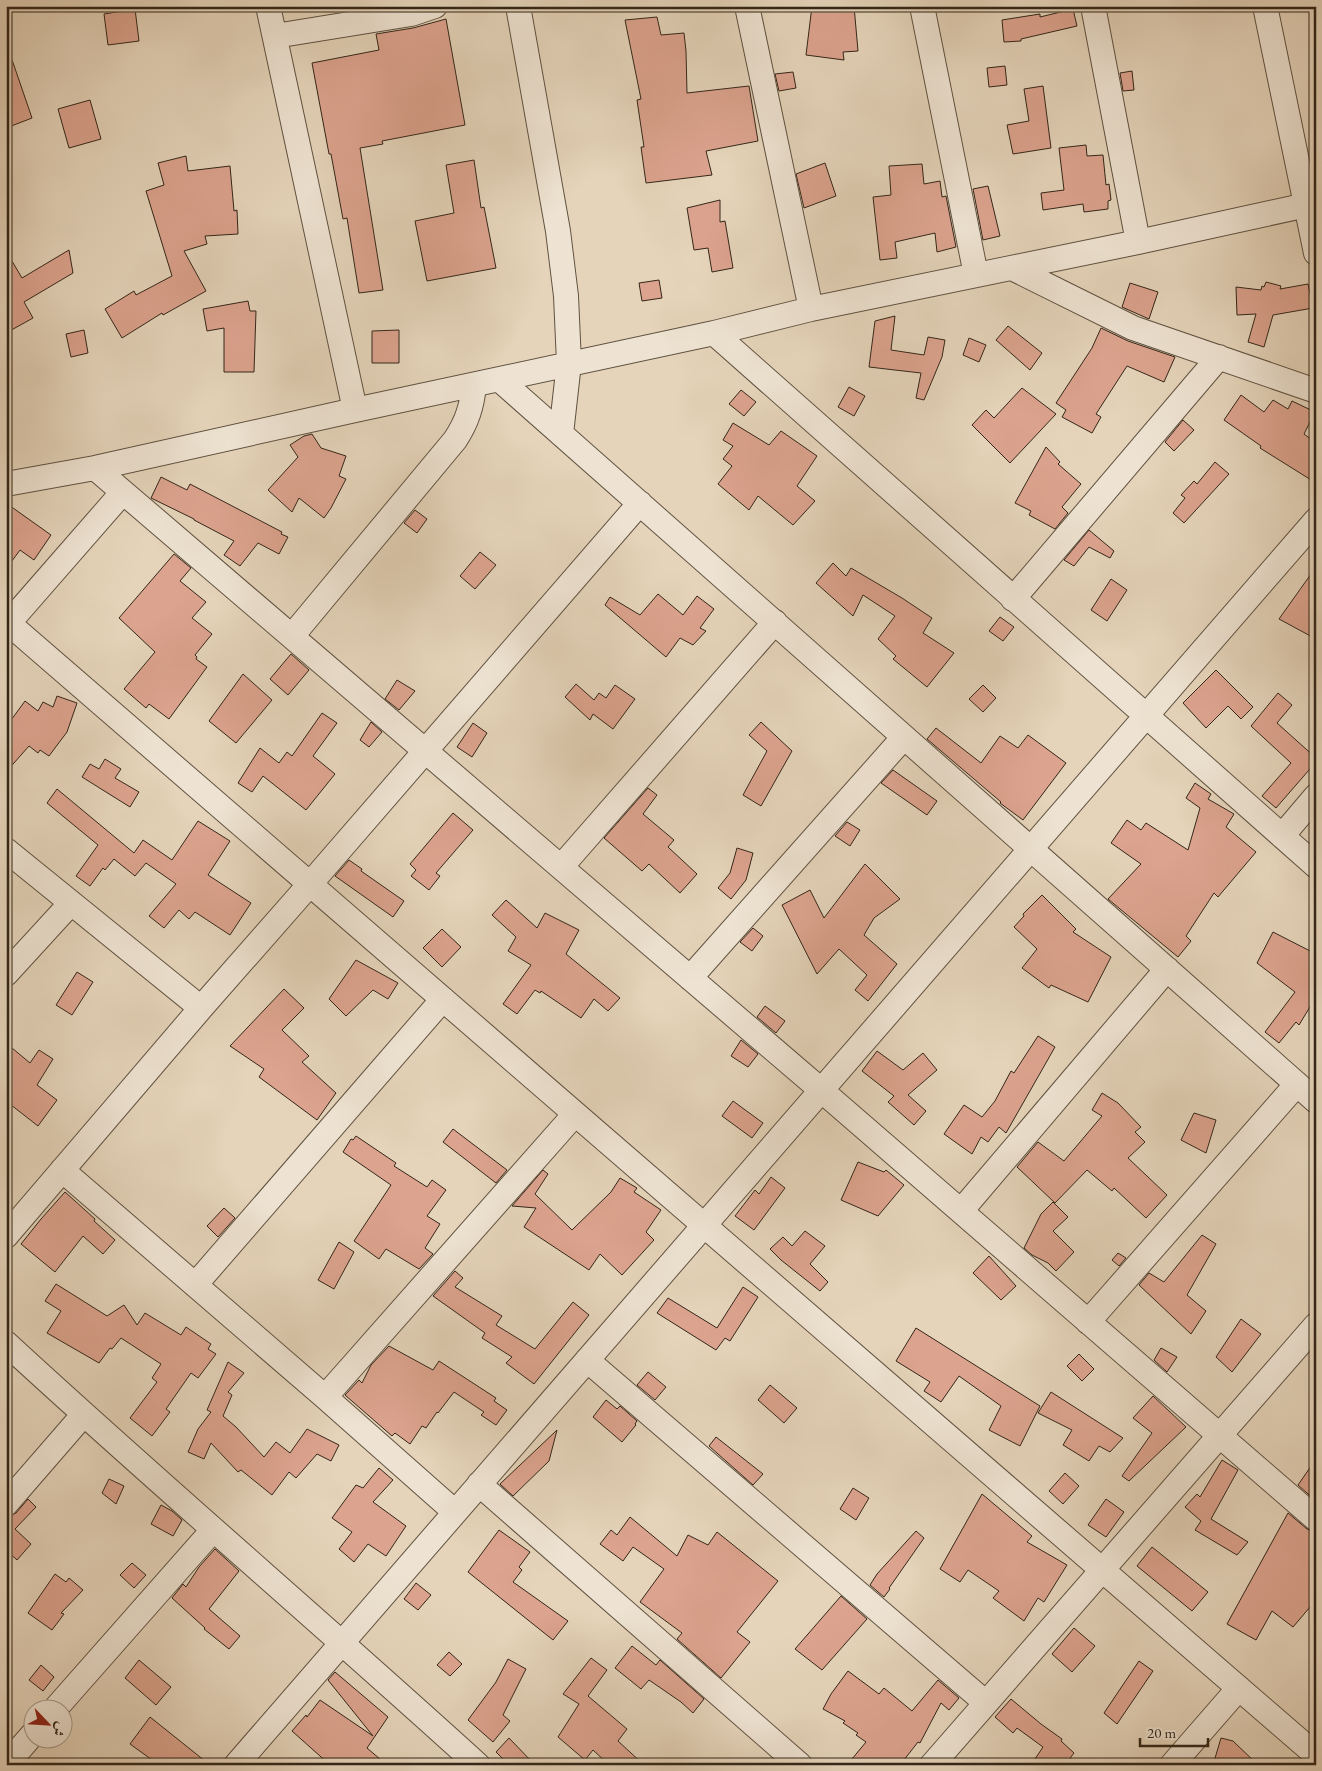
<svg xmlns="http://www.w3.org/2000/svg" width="1322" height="1771" font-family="'EB Garamond',Amiri,serif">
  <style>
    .building { fill: #dca38e; stroke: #332619 }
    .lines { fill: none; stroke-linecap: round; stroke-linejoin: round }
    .minor-casing { stroke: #605241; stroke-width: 26 }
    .minor { stroke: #eee3d2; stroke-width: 24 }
  </style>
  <rect width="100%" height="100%" fill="#e5d4ba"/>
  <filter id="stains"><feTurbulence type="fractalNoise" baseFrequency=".004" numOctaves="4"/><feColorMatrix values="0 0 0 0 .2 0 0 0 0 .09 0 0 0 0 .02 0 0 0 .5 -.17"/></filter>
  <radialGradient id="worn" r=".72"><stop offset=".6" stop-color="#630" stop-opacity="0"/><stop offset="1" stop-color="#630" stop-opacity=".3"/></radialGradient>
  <!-- building -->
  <path class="building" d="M812 6H854L858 51 843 52 844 60 806 55Z
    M135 9 139 41 108 45 104 14Z
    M1073 9 1077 26 1021 39V41L1004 42 1002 20 1040 14V17Z
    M657 17 661 35 684 33 686 51 687 93 749 86 758 141 706 151 712 175 646 183 641 147H644L637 100 641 99 625 20Z
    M446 19 465 125 382 141 383 144 360 148 383 290 359 293 347 218 343 219 331 154H329L312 63 379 50 376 34 413 28Z
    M6 51H9L32 118 6 128Z
    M1005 66 1007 85 989 87 987 68Z
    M1132 71 1134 90 1123 91 1120 73Z
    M793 72 796 88 779 91 775 74Z
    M1043 86 1051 148 1013 154 1007 125 1029 121 1024 89Z
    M90 100 101 139 69 148 58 109Z
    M1086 145 1087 156 1103 155 1106 185 1109 184 1111 200 1108 201V209L1084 212 1083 204 1043 210 1041 193 1064 190 1059 148Z
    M186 156 188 171 230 166 234 211 237 210 238 234 205 236 207 244 184 251 206 291 163 315 162 313 122 338 105 309 134 291 136 295 172 276 146 191 164 185 158 163Z
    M474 160 481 208 484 207 496 268 427 281 415 221 454 213 446 165Z
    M825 163 836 196 804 208 796 174Z
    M922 164 924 184 940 181 942 197 946 196 956 247 937 252 935 233 895 242 897 258 880 260 873 197 891 195 889 166Z
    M988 186 1000 236 983 240 973 189Z
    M720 200V222L725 221 733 268 712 272 708 248 694 250 687 208Z
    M69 250 73 273 24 302 33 318 6 333V251L22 278Z
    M659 280 662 298 642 301 639 283Z
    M1266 282 1281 286 1280 289 1308 284 1313 308 1273 315 1264 347 1248 342 1256 314 1237 315 1236 287 1261 290 1262 286 1264 287Z
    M1130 283 1158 292 1149 319 1122 307Z
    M248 301 250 311H256L254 372H224V328L207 331 203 309Z
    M895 316 891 350 924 355 928 337 945 340 942 357 924 400 916 398 921 373 869 367 875 321Z
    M1008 326 1042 353 1030 370 996 340Z
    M1101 328 1128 341 1175 357 1164 382 1127 366 1096 414 1101 417 1092 433 1062 417 1066 410 1056 403 1092 348Z
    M84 330 88 353 71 357 66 334Z
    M399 330V363H372V331Z
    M969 338 986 345 979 362 963 355Z
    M849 387 865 396 854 416 838 407Z
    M1022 388 1056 414 1010 463 972 425 986 410 994 418Z
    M741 390 756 402 744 416 729 404Z
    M1241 395 1264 412 1273 400 1288 409 1292 401 1315 412 1304 434 1316 443V483L1260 448 1261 446 1224 420Z
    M1183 420 1194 430 1174 451 1165 442Z
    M733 423 769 445 781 431 817 456 797 486 815 501 793 525 758 496 749 510 718 484 732 466 723 459 733 446 723 440Z
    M312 434 321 448 346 456 339 476 346 479 331 508 324 518 299 498 292 512 268 490 298 457 290 445 304 436Z
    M1046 447 1060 462 1058 464 1081 484 1062 507 1068 513 1055 529 1029 515 1031 511 1015 503Z
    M1215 462 1229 474 1184 523 1173 513 1185 498 1181 495 1194 481 1197 484Z
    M161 477 187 490 190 484 282 532 281 534 288 537 279 554 258 543 240 566 224 555 234 541 194 520V519L151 498Z
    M6 503 51 535 34 560 20 550 6 569Z
    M415 510 427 519 417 533 404 523Z
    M1089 530 1114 551 1110 558 1089 547 1074 566 1064 560Z
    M480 552 496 565 475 589 460 576Z
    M174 554 191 568 180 581 206 602 192 618 212 634 195 655 197 657 196 659 207 667 169 719 149 704 146 708 124 689 155 652 119 618Z
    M833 563 846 576 851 568 902 598 932 618 923 633 954 653 927 687 893 659 896 656 878 639 895 616 863 595 853 616 816 583Z
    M1316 567V639L1279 619Z
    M1111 579 1127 590 1107 621 1091 610Z
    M658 594 683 615 697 596 714 609 700 628 706 631 693 645 680 638 666 657 605 605 610 597 640 615Z
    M1000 617 1014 627 1003 641 989 631Z
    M291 654 309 670 288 695 270 679Z
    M1216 670 1253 707 1241 719 1228 706 1206 728 1183 703Z
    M243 674 272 700 236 743 209 721Z
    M397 680 415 691 399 710 385 699Z
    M576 684 594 700 599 693 606 698 615 685 635 699 613 729 593 714 590 720 565 697Z
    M983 685 996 698 983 712 969 699Z
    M1278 693 1292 705 1277 723 1316 758V762L1276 808 1262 796 1291 763 1251 726Z
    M57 696 77 703 67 732 49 756 40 750 38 753 29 746 6 772V727L25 701 38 711 43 702 53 707Z
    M322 713 337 723 313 756 335 774 306 810 263 776 252 792 238 783 260 748 279 763 287 752 292 756Z
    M371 722 382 732 369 747 360 740Z
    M761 722 792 751 761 806 743 795 767 751 749 735Z
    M473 723 487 733 472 757 457 747Z
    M936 728 981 763 1000 736 1018 748 1028 735 1066 763 1023 820 1000 803 1001 802 927 739Z
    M105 759 121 769 115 778 139 792 130 807 82 777 90 764 99 769Z
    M893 770 937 801 927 815 881 783Z
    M1195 783 1211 794 1208 799 1234 814 1226 827 1256 852 1218 897 1214 893 1186 936 1191 941 1178 957 1108 899 1141 864 1111 843 1127 820 1141 830 1146 823 1188 850 1200 808 1186 798Z
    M648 788 657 795 643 814 674 840 668 847 697 874 680 893 649 864 642 871 604 838Z
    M57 789 134 853 143 840 172 860 198 821 230 841 208 875 251 903 230 935 195 912 189 919 179 910 164 928 149 916 176 884 146 863 135 876 114 859 105 870 103 868 90 886 76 876 98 845 47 803Z
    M453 813 473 830 436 873 440 876 429 890 411 876 416 870 410 864Z
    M847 822 860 830 850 846 835 836Z
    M737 848 753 853 746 880 731 899 718 888 730 873Z
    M349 860 362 869 361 871 404 901 393 917 335 876Z
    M865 864 900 899 874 918 864 935 897 964 868 1001 855 990 867 975 839 949 817 974 782 905 810 890 824 918Z
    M1042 895 1076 929 1073 932 1111 957 1088 1002 1051 985 1049 988 1022 968 1037 949 1014 927 1024 916 1023 914Z
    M506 900 537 928 545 913 579 930 566 954 620 998 608 1011 594 999 581 1018 541 991 540 993 535 990 517 1014 503 1004 531 965 508 951 516 937 492 915Z
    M753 928 763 936 752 951 740 942Z
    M442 929 461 947 442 967 423 948Z
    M1273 932 1316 954V997L1299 1025 1296 1022 1279 1043 1265 1032 1295 992 1257 963Z
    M356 960 398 983 388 999 373 990 346 1016 329 999Z
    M77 972 93 982 72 1015 56 1005Z
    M284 989 304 1008 282 1030 309 1056 302 1062 336 1093 317 1120 259 1077 264 1069 230 1046Z
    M765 1006 785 1021 776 1033 757 1017Z
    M1038 1036 1055 1047 1006 1133 999 1127 988 1142 981 1137 972 1154 944 1134 964 1105 982 1117 995 1101 1011 1071 1014 1073Z
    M741 1040 758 1054 748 1067 731 1056Z
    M6 1043 30 1063 39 1050 53 1059 37 1085 57 1100 38 1126 6 1101Z
    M877 1051 903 1070 923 1053 937 1070 908 1095 926 1111 914 1125 888 1102 894 1096 862 1071Z
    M1102 1093 1118 1103 1141 1127 1135 1132 1145 1142 1128 1158 1167 1195 1146 1218 1114 1188 1112 1191 1087 1170 1055 1203 1017 1167 1038 1142 1064 1161 1102 1116 1092 1110Z
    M733 1101 763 1123 752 1138 722 1116Z
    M1194 1113 1216 1120 1206 1153 1181 1140Z
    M453 1129 507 1170 496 1183 443 1142Z
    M356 1136 396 1163 394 1166 427 1187 432 1180 446 1190 427 1216 440 1224 425 1248 433 1254 419 1269 386 1249 379 1259 354 1241 391 1185 343 1152 351 1139 353 1140Z
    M858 1162 884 1172 886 1170 904 1185 878 1216 841 1200Z
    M543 1170 548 1174 535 1194 572 1230 611 1192 620 1178 637 1188 634 1192 661 1210 646 1232 654 1240 622 1275 600 1254 589 1270 524 1227 536 1208 512 1206Z
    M771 1177 785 1188 754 1230 735 1216 755 1190 759 1194Z
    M65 1192 95 1219 94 1221 115 1240 103 1254 83 1236 55 1272 21 1244 41 1219Z
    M1053 1202 1068 1217 1053 1231 1074 1252 1056 1271 1048 1263 1032 1255 1024 1248 1041 1214Z
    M224 1208 235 1218 218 1237 207 1226Z
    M805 1231 825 1246 810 1264 828 1282 820 1291 781 1260 770 1249 783 1237 792 1246Z
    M1202 1235 1216 1244 1187 1295 1206 1311 1191 1334 1139 1285 1149 1273 1164 1282Z
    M339 1242 354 1252 334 1289 318 1280Z
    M1118 1253 1126 1258 1119 1266 1112 1260Z
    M989 1256 1016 1286 1001 1300 973 1273Z
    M455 1271 463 1278 455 1287 502 1316 496 1325 535 1349 573 1302 589 1315 534 1384 506 1363 512 1357 482 1338 485 1333 433 1296Z
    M56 1284 107 1316 124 1305 137 1325 145 1313 181 1335 186 1327 211 1344 208 1349 216 1354 198 1378 191 1373 166 1409 170 1412 152 1436 130 1418 157 1382 152 1378 161 1364 121 1338 112 1349 110 1348 99 1363 47 1333 61 1311 45 1301Z
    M743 1287 758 1297 730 1341 725 1338 716 1350 657 1313 668 1298 717 1328Z
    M1241 1319 1261 1334 1232 1372 1216 1357Z
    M916 1328 1040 1406 1020 1446 989 1430 1001 1406 959 1376 941 1402 924 1391 930 1382 896 1361Z
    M389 1346 433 1370 439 1361 496 1398 494 1401 507 1410 496 1425 481 1415 484 1412 454 1392 438 1413 437 1412 426 1428 422 1426 410 1444 395 1433 392 1436 345 1395 359 1380 362 1383 371 1365Z
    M1161 1348 1177 1357 1167 1372 1154 1360Z
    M1079 1354 1094 1369 1082 1381 1067 1366Z
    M228 1362 244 1373 228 1392 232 1395 223 1416 236 1427 264 1457 276 1442 290 1453 307 1429 339 1445 331 1461 317 1454 296 1478 289 1472 272 1495 241 1470 238 1472 211 1443 204 1459 188 1452 198 1429 211 1412 207 1410Z
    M648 1372 666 1387 655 1400 637 1385Z
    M770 1385 797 1408 784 1423 758 1400Z
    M1051 1392 1123 1438 1110 1452 1099 1446 1089 1461 1063 1445 1072 1430 1038 1413Z
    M1153 1396 1186 1427 1129 1481 1122 1476 1152 1433 1133 1418Z
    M606 1400 617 1409 620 1406 637 1421 635 1424 636 1425 622 1442 593 1417Z
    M557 1430 549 1461 513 1496 500 1484Z
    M716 1437 763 1474 753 1485 709 1446Z
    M1316 1459V1501L1298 1485Z
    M1222 1460 1238 1470 1211 1519 1248 1542 1237 1555 1195 1530 1201 1521 1185 1507 1197 1494 1200 1497Z
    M379 1468 393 1480 373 1502 406 1526 386 1556 368 1544 354 1562 339 1549 352 1532 332 1518 356 1485 363 1488Z
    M1065 1473 1079 1486 1063 1504 1049 1491Z
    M109 1479 124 1486 116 1504 102 1493Z
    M853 1488 869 1498 856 1520 840 1509Z
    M982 1494 1032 1536 1027 1542 1067 1565 1044 1602 1038 1598 1024 1621 993 1598 999 1591 968 1570 960 1582 940 1569Z
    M28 1499 36 1507 15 1529 31 1544 17 1560 6 1550V1517L16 1513Z
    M1106 1499 1124 1512 1106 1537 1088 1525Z
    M161 1505 172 1511 182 1520 173 1536 151 1524Z
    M1288 1513 1307 1529 1316 1532V1600L1293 1627 1272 1611 1256 1640 1227 1624Z
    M630 1517 677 1556 688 1535 708 1545 717 1532 778 1581 737 1632 750 1642 721 1678 677 1639 682 1633 640 1602 664 1569 633 1547 623 1561 600 1544 611 1530 617 1535Z
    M499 1530 530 1552 519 1567 522 1570 513 1582 568 1621 553 1640 468 1572Z
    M916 1531 924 1538 889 1588 890 1589 884 1597 870 1585 877 1574Z
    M1152 1547 1208 1592 1192 1611 1137 1566Z
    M215 1549 239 1571 209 1609 240 1636 229 1649 204 1629 205 1628 172 1598 183 1584 186 1587 199 1567Z
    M132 1563 146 1575 134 1588 120 1575Z
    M55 1574 66 1582 69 1578 83 1590 61 1613 64 1614 52 1630 28 1613Z
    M416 1583 431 1595 418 1610 404 1599Z
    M841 1596 867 1619 822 1670 795 1649Z
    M1074 1628 1095 1646 1072 1672 1052 1654Z
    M632 1646 656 1665 660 1660 704 1699 693 1713 681 1702 649 1680 641 1689 615 1668Z
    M449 1652 462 1664 450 1676 437 1665Z
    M591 1658 607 1670 588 1696 627 1729 618 1741 644 1765H609L593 1750 585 1760 558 1737 579 1704 563 1694Z
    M508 1659 526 1669 503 1715 510 1721 493 1742 468 1720 496 1682Z
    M139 1660 171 1687 156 1705 125 1678Z
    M1139 1661 1153 1671 1117 1724 1104 1713Z
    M41 1665 54 1677 43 1691 29 1680Z
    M848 1671 879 1694 884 1688 912 1711 938 1680 959 1698 949 1710 941 1703 920 1743 918 1742 900 1765H847L866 1742 856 1735 858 1733 843 1723 845 1721 823 1709 831 1694Z
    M335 1672 388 1717 367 1748 387 1765H330L292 1731 306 1715 307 1717 320 1700 373 1736 328 1680Z
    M1011 1699 1041 1724 1062 1739 1061 1741 1074 1753 1070 1758 1079 1765H1031L1043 1747 1017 1728 1013 1733 995 1717Z
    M150 1717 210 1765H159L130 1744Z
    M509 1738 535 1765H509L496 1752Z
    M1221 1738 1233 1741 1258 1765H1213Z"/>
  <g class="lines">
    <!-- minor casing -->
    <g class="minor-casing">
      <path id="minor" d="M268 6 355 410
        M518 6 558 231 566 296 569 363 561 434
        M747 6 811 309
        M922 6 976 275
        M1093 6 1138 242
        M1265 6 1316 253
        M275 36 411 14 435 6
        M1012 268 1133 328 1316 391
        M714 333 1316 866
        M500 380 1316 1101
        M95 468 821 1090 1316 1519
        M6 484 95 468 355 410 714 333 811 309 1138 242 1316 203
        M1013 599 1219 357
        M6 621 1316 1755
        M6 626 123 492
        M292 636 455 440C467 422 472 406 474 385
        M1282 836 1316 796
        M6 850 201 1008
        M561 867 775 622
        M6 974 71 903
        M690 978 904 737
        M62 1170 325 1397 455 1512
        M961 1211 1167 969
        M6 1236 201 1008 310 884 640 503
        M195 1285 443 999
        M1088 1322 1297 1084
        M6 1343C161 1486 322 1623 478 1765
        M587 1360 986 1703
        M325 1397 575 1114
        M479 1484 800 1765
        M6 1504 84 1414
        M56 1708 213 1530
        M6 1765 32 1735
        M236 1765 1316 520
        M932 1765 1316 1325
        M1172 1765 1239 1688"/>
    </g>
    <!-- minor -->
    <use href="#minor" class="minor"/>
  </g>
  <!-- margin -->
  <rect width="1322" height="1771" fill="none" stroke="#e5d4ba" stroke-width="25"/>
  <rect x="8" y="8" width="1307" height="1756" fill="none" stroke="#332619" stroke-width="2.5"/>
  <rect x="12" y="12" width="1297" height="1746" fill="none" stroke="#332619"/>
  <!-- north arrow -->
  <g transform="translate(48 1724) rotate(115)"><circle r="24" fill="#eee3d2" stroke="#a39788"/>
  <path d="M0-4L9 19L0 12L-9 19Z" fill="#8f2418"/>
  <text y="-8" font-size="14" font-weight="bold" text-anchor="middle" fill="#332619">ش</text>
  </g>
  <!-- scale -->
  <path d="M1140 1738v8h68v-8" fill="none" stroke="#332619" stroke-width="2.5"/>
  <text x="1147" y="1738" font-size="15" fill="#332619" stroke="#eee3d2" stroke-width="4" paint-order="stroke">20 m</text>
  <rect width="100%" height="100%" filter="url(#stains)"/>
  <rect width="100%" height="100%" fill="url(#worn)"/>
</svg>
